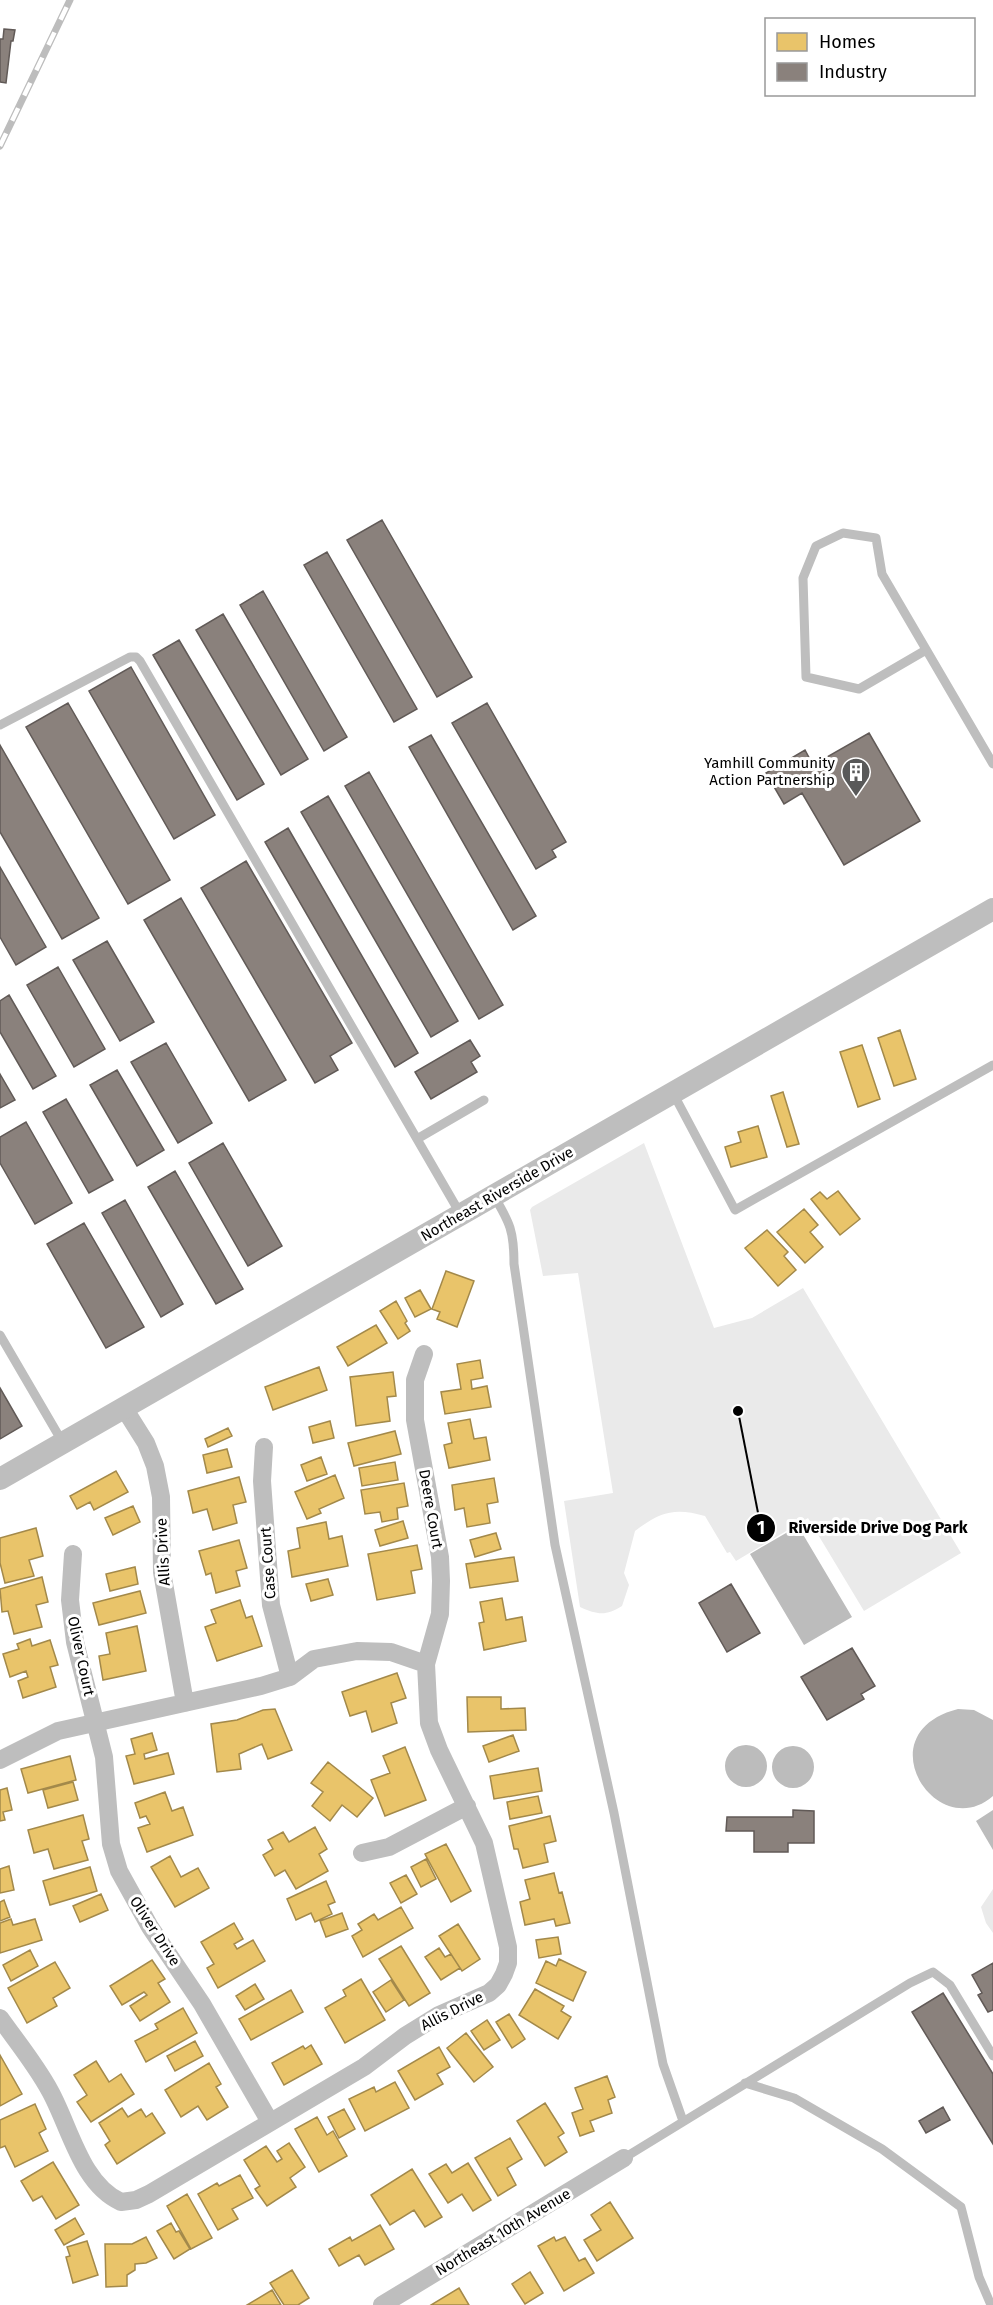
<svg xmlns="http://www.w3.org/2000/svg" width="993" height="2305" font-family="'Fira Sans',sans-serif">
  <style>
    .green { fill: #eaeaea }
    .water { fill: #bcbcbc }
    .homes { fill: #e9c46a; stroke: #a3894a; stroke-width: 1.5 }
    .industry { fill: #8a817c; stroke: #615a57; stroke-width: 1.5 }
    .lines { fill: none; stroke-linecap: round; stroke-linejoin: round }
    .service { stroke: #bebebe; stroke-width: 9 }
    .minor { stroke: #bebebe; stroke-width: 18 }
    .tertiary { stroke: #bebebe; stroke-width: 22 }
    .rail-casing { stroke: #bdbdbd; stroke-width: 7 }
    .rail { stroke: #fff; stroke-width: 4.5; stroke-dasharray: 14; stroke-linecap: butt }
    .labels { text-anchor: middle; dominant-baseline: central; stroke-width: 6; stroke-linejoin: round; paint-order: stroke }
    .poi-label { font-size: 15px; fill: #000; stroke: #fff; text-anchor: end }
    .street-label { font-size: 15px; fill: #000; stroke: #fff }
    .leader { fill: none; stroke: #000; stroke-width: 2 }
    .callout-dot { fill: #000; stroke: #fff; stroke-width: 2 }
    .mark-label { font-size: 18px; text-anchor: middle; font-weight: bold; fill: #fff }
    .callout-label { font-size: 16px; text-anchor: middle; font-weight: bold; fill: #000; stroke: #fff; stroke-width: 6; stroke-linejoin: round; paint-order: stroke }
  </style>
  <rect width="100%" height="100%" fill="#fff"/>
  <!-- green -->
  <path class="green" d="M644 1143 714 1328 752 1318 803 1288 961 1553 864 1611 808 1518 736 1561 730 1552 727 1553 705 1516C674 1507 660 1512 635 1531L624 1573 629 1585 622 1606C606 1616 598 1615 580 1607L564 1501 613 1493 578 1273 543 1276 530 1210 532 1207Z
    M993 1889V1933L986 1923 981 1907Z"/>
  <!-- water -->
  <path class="water" d="M798 1526 852 1617 804 1645 750 1554Z
    M958 1709 974 1710 993 1720V1796C937 1845 864 1733 958 1709Z
    M725 1766a21 21 0 1 1 42 0a21 21 0 1 1-42 0Z
    M772 1767a21 21 0 1 1 42 0a21 21 0 1 1-42 0Z
    M993 1810V1850L976 1821Z"/>
  <!-- homes -->
  <path class="homes" d="M900 1030 916 1079 894 1086 878 1038Z
    M862 1045 880 1099 858 1107 840 1052Z
    M783 1092 799 1144 787 1147 771 1096Z
    M758 1126 767 1157 731 1167 725 1147 741 1142 738 1132Z
    M838 1191 860 1219 840 1235 811 1199 820 1192 827 1199Z
    M804 1209 818 1225 810 1232 823 1247 805 1263 777 1232Z
    M767 1230 788 1252 784 1256 796 1270 778 1286 745 1248Z
    M446 1271 474 1281 457 1327 437 1319 440 1312 432 1309Z
    M420 1290 431 1309 415 1317 405 1298Z
    M396 1301 407 1321 405 1323 410 1331 398 1339 380 1311Z
    M376 1325 387 1343 348 1366 337 1347Z
    M480 1360 483 1378 471 1380 472 1389 487 1386 491 1407 445 1414 441 1392 461 1389 457 1364Z
    M319 1367 327 1390 273 1410 265 1387Z
    M393 1372 396 1396 387 1397 390 1421 356 1426 350 1377Z
    M470 1419 474 1439 486 1437 490 1460 449 1468 444 1445 452 1443 448 1423Z
    M330 1421 334 1438 313 1443 309 1427Z
    M228 1428 232 1436 208 1447 205 1439Z
    M395 1431 401 1454 354 1466 348 1443Z
    M227 1449 232 1467 207 1473 203 1455Z
    M321 1457 327 1474 307 1481 301 1465Z
    M395 1462 398 1480 362 1486 359 1468Z
    M116 1471 128 1492 94 1510 90 1502 77 1509 70 1496Z
    M335 1475 344 1498 319 1509 321 1513 307 1519 295 1492Z
    M239 1477 246 1502 233 1505 237 1523 213 1530 207 1509 193 1513 188 1491Z
    M494 1478 498 1502 487 1504 490 1523 467 1527 464 1508 455 1510 452 1485Z
    M404 1483 408 1506 397 1508 398 1519 382 1522 380 1512 365 1514 361 1490Z
    M133 1506 140 1522 113 1535 105 1518Z
    M403 1521 408 1538 380 1546 375 1530Z
    M326 1522 329 1539 342 1536 348 1566 292 1577 288 1551 300 1548 297 1528Z
    M36 1528 43 1556 29 1560 34 1576 5 1583 0 1563V1538Z
    M496 1533 501 1549 475 1557 470 1540Z
    M239 1540 247 1568 236 1571 240 1586 216 1593 211 1573 206 1575 199 1551Z
    M417 1545 422 1569 411 1571 415 1593 377 1600 368 1554Z
    M514 1557 518 1581 470 1588 466 1564Z
    M135 1567 138 1584 110 1591 106 1574Z
    M42 1577 48 1602 36 1605 42 1627 14 1634 8 1611 2 1612 0 1589Z
    M328 1579 333 1595 311 1601 306 1584Z
    M140 1591 146 1613 99 1625 93 1603Z
    M502 1598 506 1620 522 1617 526 1641 484 1650 479 1623 484 1622 480 1602Z
    M240 1600 246 1618 252 1616 262 1646 217 1661 205 1627 216 1623 211 1610Z
    M137 1626 146 1671 103 1680 99 1656 110 1654 106 1633Z
    M30 1639 32 1646 50 1640 58 1665 50 1667 56 1687 23 1698 18 1681 28 1677 26 1671 10 1677 3 1654 19 1649 17 1644Z
    M397 1673 406 1698 391 1703 397 1723 372 1732 366 1711 350 1716 342 1692Z
    M467 1697H501V1709L525 1708 526 1730 468 1732Z
    M275 1709 292 1750 268 1759 262 1744 239 1754 241 1769 217 1772 211 1724 237 1720 263 1710Z
    M152 1733 157 1750 144 1754 145 1759 168 1753 174 1774 134 1784 126 1756 135 1754 131 1739Z
    M513 1735 519 1751 489 1762 483 1746Z
    M405 1747 426 1800 385 1816 371 1780 390 1773 383 1756Z
    M70 1756 76 1780 28 1793 21 1769Z
    M328 1762 373 1798 357 1817 342 1805 330 1821 312 1806 323 1792 311 1783Z
    M538 1768 542 1791 494 1799 490 1776Z
    M73 1782 78 1800 48 1808 43 1790Z
    M7 1788 12 1810 3 1812 5 1820 0 1821V1790Z
    M165 1792 172 1811 183 1807 193 1835 147 1852 138 1828 150 1824 146 1816 140 1818 135 1803Z
    M538 1796 542 1813 510 1819 507 1802Z
    M83 1815 89 1839 82 1841 88 1860 54 1869 48 1849 34 1853 28 1830Z
    M550 1816 556 1841 544 1844 548 1862 523 1868 518 1849H514L509 1826Z
    M315 1827 327 1849 319 1854 328 1871 296 1889 285 1870 275 1876 263 1855 273 1849 268 1840 283 1832 289 1842Z
    M446 1844 471 1891 451 1902 425 1854Z
    M170 1856 181 1877 198 1868 209 1888 175 1907 151 1867Z
    M426 1859 436 1879 421 1887 411 1867Z
    M9 1866 14 1890 0 1893V1869Z
    M90 1867 97 1891 50 1905 43 1881Z
    M554 1873 559 1893 562 1892 570 1923 556 1926 554 1919 525 1925 520 1902 530 1899 525 1880Z
    M406 1875 417 1894 401 1903 390 1883Z
    M326 1881 335 1902 328 1905 332 1914 315 1922 311 1913 296 1920 287 1899Z
    M101 1894 108 1910 80 1922 73 1906Z
    M4 1900 10 1917 0 1921V1902Z
    M401 1907 413 1928 363 1957 352 1936 362 1930 358 1924 374 1914 378 1920Z
    M342 1913 348 1929 326 1937 320 1921Z
    M11 1919 13 1925 35 1919 42 1940 0 1953V1923Z
    M234 1923 243 1939 234 1944 237 1949 253 1940 265 1961 218 1988 207 1968 214 1964 201 1942Z
    M458 1924 480 1959 462 1971 439 1936Z
    M558 1937 561 1954 539 1958 536 1940Z
    M401 1946 430 1993 409 2006 379 1959Z
    M439 1948 445 1957 451 1954 460 1968 441 1980 425 1957Z
    M30 1950 38 1966 11 1981 3 1965Z
    M559 1959 586 1972 573 2001 536 1983 546 1961 556 1966Z
    M152 1960 165 1979 158 1983 170 2002 140 2021 130 2006 147 1995 144 1992 122 2005 110 1986Z
    M55 1962 70 1988 53 1998 57 2006 27 2023 8 1988Z
    M361 1979 385 2020 345 2043 325 2008 346 1996 343 1990Z
    M391 1980 404 2000 386 2012 373 1992Z
    M255 1984 264 1999 245 2010 236 1996Z
    M535 1989 564 2006 561 2011 571 2017 558 2039 519 2015Z
    M291 1990 303 2012 251 2040 239 2019Z
    M183 2008 197 2033 146 2062 135 2041 158 2029 155 2024Z
    M509 2014 525 2039 512 2048 496 2022Z
    M487 2020 500 2040 484 2050 471 2031Z
    M466 2033 493 2067 474 2082 447 2048Z
    M195 2041 203 2056 175 2071 167 2056Z
    M311 2045 322 2064 284 2085 272 2063 303 2046 305 2049Z
    M439 2047 450 2067 437 2074 443 2084 415 2100 398 2071Z
    M0 2055 22 2094 0 2106Z
    M96 2061 109 2082 121 2074 134 2094 91 2122 77 2102 87 2095 74 2075Z
    M209 2063 221 2084 216 2087 228 2107 207 2120 198 2106 181 2117 165 2090Z
    M607 2076 615 2097 608 2100 612 2113 590 2121 594 2131 580 2136 572 2113 583 2109 575 2088Z
    M395 2082 409 2108 365 2131 349 2099 374 2087 376 2092Z
    M545 2103 564 2133 558 2137 567 2152 545 2166 517 2121Z
    M35 2104 46 2129 39 2133 48 2151 15 2167 5 2146 0 2148V2120Z
    M122 2108 128 2117 141 2109 146 2117 152 2113 165 2133 117 2164 105 2145 110 2141 99 2123Z
    M344 2109 355 2129 339 2138 328 2117Z
    M317 2117 327 2135 333 2131 347 2156 319 2172 295 2129Z
    M510 2138 522 2159 507 2168 516 2185 498 2196 475 2158Z
    M289 2143 305 2167 290 2178 296 2187 267 2206 255 2189 260 2186 244 2160 266 2146 277 2162 282 2159 277 2151Z
    M53 2162 79 2205 56 2219 42 2196 33 2201 21 2181Z
    M468 2163 491 2200 473 2211 462 2194 448 2203 429 2174 446 2164 452 2173Z
    M412 2169 442 2217 425 2227 414 2210 390 2225 371 2195Z
    M240 2175 253 2198 232 2209 238 2219 218 2230 198 2194 217 2183 219 2186Z
    M187 2194 212 2238 191 2249 167 2206Z
    M610 2202 633 2238 597 2261 584 2240 601 2230 591 2215Z
    M75 2218 84 2234 64 2245 55 2230Z
    M171 2223 176 2232 179 2231 190 2249 174 2259 157 2231Z
    M380 2225 394 2249 365 2265 359 2255 339 2266 329 2249 350 2237 352 2241Z
    M146 2237 157 2258 146 2263 135 2264V2270L127 2275V2286L106 2287 105 2244H132Z
    M554 2237 556 2241 565 2237 579 2261 585 2258 594 2273 564 2291 538 2246Z
    M87 2241 98 2275 73 2283 66 2257 70 2256 67 2247Z
    M292 2270 309 2298 298 2305H284L270 2283Z
    M530 2272 543 2293 525 2304 512 2284Z
    M459 2288 469 2305H431Z
    M272 2290 281 2305H247Z"/>
  <!-- industry -->
  <path class="industry" d="M4 29 15 30 13 41H11L6 83 0 82V39H3Z
    M382 520 472 677 437 697 347 540Z
    M327 552 417 709 394 722 304 565Z
    M263 591 347 737 324 751 240 605Z
    M223 614 308 759 281 775 196 630Z
    M179 640 264 784 237 800 153 655Z
    M131 667 215 815 174 839 89 691Z
    M68 703 170 880 128 904 26 727Z
    M487 703 566 842 552 850 556 857 536 869 452 723Z
    M869 733 920 821 844 865 802 793 784 804 766 773 805 750 813 765Z
    M431 735 536 916 513 930 409 747Z
    M0 745 99 918 62 939 0 832Z
    M369 772 503 1005 479 1019 345 786Z
    M328 796 458 1021 431 1037 301 812Z
    M288 828 418 1053 395 1067 265 842Z
    M246 861 352 1043 330 1056 338 1070 315 1083 201 888Z
    M0 867 46 947 16 965 0 937Z
    M181 898 286 1080 249 1101 144 920Z
    M107 941 154 1022 120 1041 73 960Z
    M58 967 105 1049 74 1067 27 985Z
    M9 995 56 1076 33 1089 0 1032V1001Z
    M470 1040 480 1056 471 1062 477 1072 431 1099 415 1072Z
    M166 1043 212 1123 178 1143 131 1062Z
    M117 1070 164 1150 137 1166 90 1085Z
    M0 1074 15 1100 0 1108Z
    M66 1099 113 1180 89 1193 43 1112Z
    M26 1122 72 1203 35 1224 0 1163V1137Z
    M223 1143 282 1246 248 1266 189 1163Z
    M175 1171 243 1289 216 1304 148 1187Z
    M125 1200 183 1304 161 1317 102 1213Z
    M84 1223 144 1327 106 1348 47 1244Z
    M0 1388 22 1426 0 1439Z
    M731 1584 760 1633 727 1652 699 1603Z
    M852 1648 875 1686 861 1694 864 1699 827 1720 801 1677Z
    M793 1810 814 1811V1843H788V1852H754V1831H726L727 1817H793Z
    M993 1963V2010L988 2012 978 1995 982 1993 972 1975Z
    M943 1993 993 2074V2144L912 2012Z
    M943 2107 950 2120 926 2133 919 2121Z"/>
  <g class="lines">
    <!-- service -->
    <path class="service" d="M926 650 859 689 806 677 803 578 816 546 843 533 876 538 882 574 993 764
      M0 725 130 657H136L140 661 461 1215
      M673 1093 735 1210 993 1065
      M417 1139 484 1100
      M494 1196C510 1223 514 1231 514 1264L555 1545 614 1813 663 2064 683 2121
      M0 1335 63 1443
      M745 2083 794 2098 882 2149 961 2207 979 2277 991 2305
      M624 2158 910 1983 933 1972 950 1985 993 2056"/>
    <!-- minor -->
    <path class="minor" d="M124 1408 146 1443 155 1466 161 1497 162 1572 185 1703
      M264 1447 262 1481 271 1605 290 1677
      M73 1554 70 1600 75 1642 104 1757 111 1844 119 1871 150 1927 202 2004 270 2122
      M0 1760 58 1731 261 1686 290 1677 314 1659 357 1651 391 1652 426 1664
      M362 1853 389 1847 467 1806
      M0 2018C17 2042 36 2065 50 2091 70 2127 81 2184 121 2202L136 2200 149 2194 364 2067 405 2036 439 2015 489 1993 498 1985 504 1974 508 1963V1947L484 1843 439 1750 429 1723 426 1664 440 1614 441 1581 440 1557 415 1420V1380L424 1354
      M382 2305 624 2158"/>
    <!-- tertiary -->
    <path class="tertiary" d="M0 1479 993 909"/>
    <!-- rail casing -->
    <g class="rail-casing">
      <path id="rail" d="M0 146 70 0"/>
    </g>
    <!-- rail -->
    <use href="#rail" class="rail"/>
  </g>
  <!-- icons -->
  <defs>
    <g id="building-pin" transform="scale(1.5)"><path d="M0 17L-7.5 6A9.5 9.5 0 1 1 7.5 6Z" fill="#595959" stroke="#fff"/><path d="M-4-6H4V6H1V3H-1V6H-4ZM-2.5-4.3h1.7v1.8h-1.7ZM.8-4.3h1.7v1.8H.8ZM-2.5-1h1.7V.8h-1.7ZM.8-1h1.7V.8H.8Z" fill="#fff"/></g>
  </defs>
  <g fill-rule="evenodd">
    <use href="#building-pin" x="856" y="772"/>
  </g>
  <g class="labels">
    <!-- poi labels -->
    <g class="poi-label">
      <text x="835" y="763">Yamhill Community<tspan x="835" dy="17">Action Partnership</tspan></text>
    </g>
    <!-- street labels -->
    <g class="street-label">
      <text transform="translate(497 1194) rotate(-30)">Northeast Riverside Drive</text>
      <text transform="translate(431 1509) rotate(80)">Deere Court</text>
      <text transform="translate(163 1552) rotate(-93)">Allis Drive</text>
      <text transform="translate(268 1563) rotate(-94)">Case Court</text>
      <text transform="translate(81 1656) rotate(78)">Oliver Court</text>
      <text transform="translate(155 1931) rotate(57)">Oliver Drive</text>
      <text transform="translate(452 2011) rotate(-27)">Allis Drive</text>
      <text transform="translate(503 2232) rotate(-31)">Northeast 10th Avenue</text>
    </g>
  </g>
  <!-- callouts -->
  <path class="leader" d="M738 1411L761 1528"/>
  <g class="callout-dot">
    <circle cx="738" cy="1411" r="6"/>
    <circle cx="761" cy="1528" r="15"/>
  </g>
  <g class="mark-label">
    <text x="761" y="1534">1</text>
  </g>
  <g class="callout-label">
    <text x="878" y="1533">Riverside Drive Dog Park</text>
  </g>
  <!-- legend -->
  <rect x="765" y="18" width="210" height="78" fill="#ffffff" stroke="#999999" stroke-width="1.5"/>
  <rect x="777" y="33" width="30" height="18" fill="#e9c46a" stroke="#999999" stroke-width="1.5"/>
  <text x="819" y="48" font-size="18" fill="#000000">Homes</text>
  <rect x="777" y="63" width="30" height="18" fill="#8a817c" stroke="#999999" stroke-width="1.5"/>
  <text x="819" y="78" font-size="18" fill="#000000">Industry</text>
</svg>
